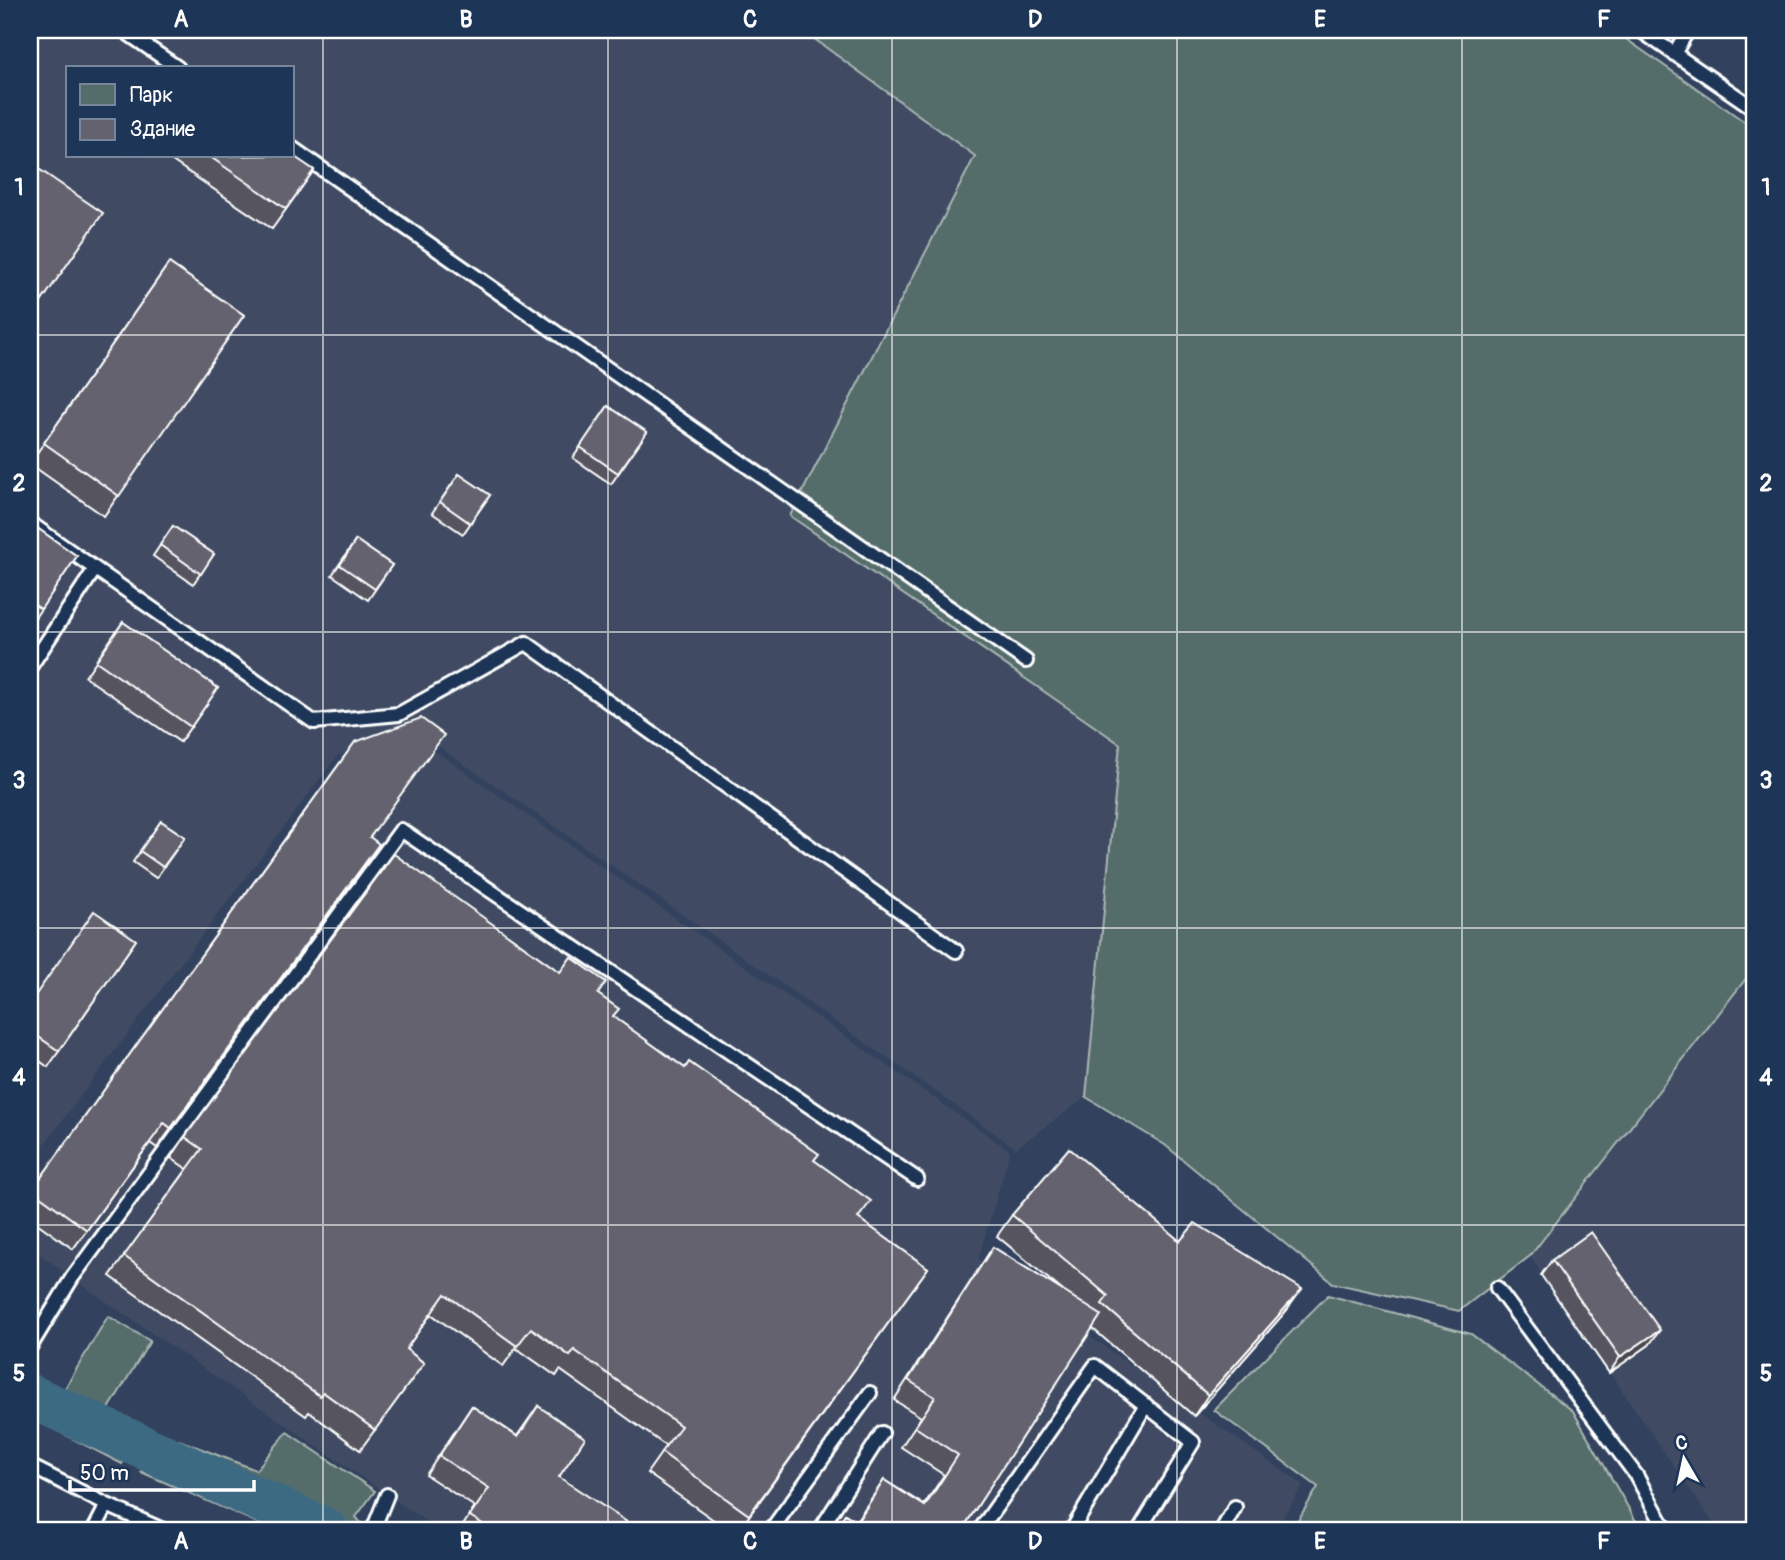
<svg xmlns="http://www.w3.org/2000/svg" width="1785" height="1560" font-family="Pangolin,sans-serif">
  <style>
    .built { fill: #414c63; fill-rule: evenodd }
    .green { fill: #556d6a; stroke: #aab6b4; stroke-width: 2 }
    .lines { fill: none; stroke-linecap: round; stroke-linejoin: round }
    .river { stroke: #3e6a83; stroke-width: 44 }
    .service-casing { stroke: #fff; stroke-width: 18 }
    .service { stroke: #1d3557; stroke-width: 12 }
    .wall { fill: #56545f; stroke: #fff; stroke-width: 2 }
    .shaded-wall { fill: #46454d; stroke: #fff; stroke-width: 2 }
    .building { fill: #64626e; stroke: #fff; stroke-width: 2 }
    .grid { fill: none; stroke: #fff; stroke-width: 2; stroke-opacity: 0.55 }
    .neatline { fill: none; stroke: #fff; stroke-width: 2.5 }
    .grid-label { font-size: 23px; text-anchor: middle; font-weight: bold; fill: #fff }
  </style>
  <rect width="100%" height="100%" fill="#32425e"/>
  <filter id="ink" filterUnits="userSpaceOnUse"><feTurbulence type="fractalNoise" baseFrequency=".0143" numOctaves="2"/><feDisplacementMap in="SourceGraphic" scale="14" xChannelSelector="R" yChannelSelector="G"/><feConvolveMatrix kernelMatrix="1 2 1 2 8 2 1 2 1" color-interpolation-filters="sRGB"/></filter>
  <g filter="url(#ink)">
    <!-- built -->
    <path class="built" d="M30 30H802L975 156 790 516 1120 744 1086 1097 1016 1148 665 902 413 729 338 755 30 1163ZM68 68H292V156H68Z
      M409 733 1010 1151 978 1259 1303 1485 1275 1530H439L72 1278 30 1247V1189L340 761Z
      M1755 967V1530H1718L1530 1256Z"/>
    <!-- green -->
    <path class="green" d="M802 30H1613L1755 129V967L1530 1256 1459 1311 1333 1283 1165 1145 1086 1097 1120 744 790 516 975 156Z
      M1328 1295 1471 1334 1573 1411 1641 1530H1292L1318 1487 1214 1410Z
      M108 1316 150 1341 107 1412 144 1428 122 1464 30 1417V1377L61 1395Z
      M287 1432 375 1491 356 1517 367 1530H274L141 1472 161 1433 256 1470Z"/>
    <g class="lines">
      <!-- river -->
      <path class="river" d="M30 1396 326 1530"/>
      <!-- service casing -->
      <g class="service-casing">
        <path id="service" d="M123 30 178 68
          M1640 30 1755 109
          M1674 54 1688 30
          M292 148 1026 661
          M30 523 314 722 399 714 526 643 956 951
          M30 667 95 569
          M1497 1288 1636 1475 1666 1530
          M30 1347 72 1278 401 830 917 1179
          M30 1466 107 1505 94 1530
          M107 1505 163 1530
          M373 1530 387 1495
          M771 1530 870 1393
          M820 1530 882 1433
          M980 1530 1095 1366 1193 1442 1139 1530
          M1072 1530 1146 1405
          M1222 1530 1235 1507"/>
      </g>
      <!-- service -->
      <use href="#service" class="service"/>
    </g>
    <!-- wall -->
    <path class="wall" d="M165 156H292L314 170 272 229Z
      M169 263 244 315 104 516 30 464V463Z
      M608 406 647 432 611 484 573 458Z
      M459 474 490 495 463 534 432 513Z
      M30 523 77 556 30 625Z
      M173 526 214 554 193 584 153 556Z
      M356 540 392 565 368 600 332 575Z
      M123 622 218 688 180 742 85 677Z
      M355 742 370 838 365 864 157 1148 150 1143 73 1249 30 1218V1193Z
      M161 821 185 837 156 878 133 862Z
      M136 940 48 1067 30 1054V1003Z
      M560 972 598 994 613 1017 814 1160 859 1219 928 1268 739 1530H728L647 1473 666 1446 560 1370 556 1376 516 1348 503 1366 431 1314 406 1349 424 1363 360 1450 309 1412 306 1416 110 1276 187 1169 171 1158 185 1137Z
      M1012 1215 1180 1241 1287 1310 1194 1416 1092 1328 962 1530H834L845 1514 856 1521 884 1480 924 1505 944 1475 901 1447 921 1417 894 1400 993 1247 1063 1291 997 1236Z
      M1552 1260 1649 1345 1609 1373 1541 1275Z
      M472 1406 517 1436 538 1406 559 1477 622 1530H460L475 1507 426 1475Z"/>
    <!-- shaded-wall -->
    <path class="shaded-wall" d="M1302 1289 1287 1310 1194 1416 1208 1395Z
      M1660 1330 1649 1345 1609 1373 1620 1357Z"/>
    <!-- building -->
    <path class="building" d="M292 155 314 170 286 209 209 156Z
      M30 163 103 213 30 318Z
      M169 263 244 315 119 496 44 443Z
      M608 406 647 432 618 473 580 447Z
      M459 474 490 495 470 523 440 502Z
      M30 523 77 556 41 609 30 602Z
      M173 526 214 554 201 574 160 545Z
      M356 540 392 565 375 589 340 565Z
      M123 622 218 688 191 727 96 661Z
      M421 718 444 735 370 837 379 844 171 1128 164 1123 87 1230 32 1190 355 742Z
      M161 821 185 837 163 867 140 851Z
      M394 854 560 972 571 957 606 982 598 994 619 1009 613 1016 685 1068 689 1062 819 1154 814 1160 871 1201 858 1218 928 1268 749 1515 661 1452 681 1426 574 1350 570 1356 531 1328 517 1346 445 1294 406 1349 424 1363 375 1430 323 1392 320 1396 124 1256 202 1149 185 1137Z
      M94 911 136 940 59 1051 30 1031V1003Z
      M1069 1148 1180 1241 1195 1223 1302 1289 1208 1395 1102 1304 1108 1296 1012 1215Z
      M1591 1232 1660 1330 1620 1357 1552 1260Z
      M993 1247 1101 1315 962 1530H835L845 1514 857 1522 884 1480 925 1506 958 1455 915 1427 935 1397 908 1380Z
      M472 1406 518 1437 538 1406 585 1438 559 1477 627 1522 622 1530H492L470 1516 489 1488 439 1456Z"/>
  </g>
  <!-- grid -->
  <path class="grid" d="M323 30V1530M608 30V1530M892 30V1530M1177 30V1530M1462 30V1530M30 335H1755M30 632H1755M30 928H1755M30 1225H1755"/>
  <!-- margin -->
  <rect width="1785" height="1560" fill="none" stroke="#1d3557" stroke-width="77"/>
  <!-- legend -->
  <rect x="66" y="66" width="228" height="91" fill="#1d3557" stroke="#77869a" stroke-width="2"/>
  <rect x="80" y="84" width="35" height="21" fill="#556d6a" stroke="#77869a" stroke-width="2"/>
  <text x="130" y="102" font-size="21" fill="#ffffff">Парк</text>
  <rect x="80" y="119" width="35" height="21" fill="#64626e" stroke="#77869a" stroke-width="2"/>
  <text x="130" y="136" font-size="21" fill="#ffffff">Здание</text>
  <!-- north arrow -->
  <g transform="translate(1684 1459) rotate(351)" stroke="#1d3557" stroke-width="5" paint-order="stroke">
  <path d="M0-5L12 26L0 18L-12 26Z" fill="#ffffff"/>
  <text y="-10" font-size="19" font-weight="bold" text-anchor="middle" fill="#ffffff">С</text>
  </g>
  <!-- scale -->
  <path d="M70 1480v10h184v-10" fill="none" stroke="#ffffff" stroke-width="3.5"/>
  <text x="80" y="1480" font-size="21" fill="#ffffff" stroke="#1d3557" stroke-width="5" paint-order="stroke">50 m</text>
  <rect x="38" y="38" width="1708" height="1484" class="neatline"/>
  <g class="grid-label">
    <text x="181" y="27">A</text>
    <text x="466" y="27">B</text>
    <text x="750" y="27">C</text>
    <text x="1035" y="27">D</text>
    <text x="1320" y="27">E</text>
    <text x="1604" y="27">F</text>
    <text x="19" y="195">1</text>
    <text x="1766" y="195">1</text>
    <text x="19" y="491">2</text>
    <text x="1766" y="491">2</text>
    <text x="19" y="788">3</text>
    <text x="1766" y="788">3</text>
    <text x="19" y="1085">4</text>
    <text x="1766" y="1085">4</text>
    <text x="19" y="1381">5</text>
    <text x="1766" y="1381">5</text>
    <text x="181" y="1549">A</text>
    <text x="466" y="1549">B</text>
    <text x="750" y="1549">C</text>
    <text x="1035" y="1549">D</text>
    <text x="1320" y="1549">E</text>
    <text x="1604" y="1549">F</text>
  </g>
</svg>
